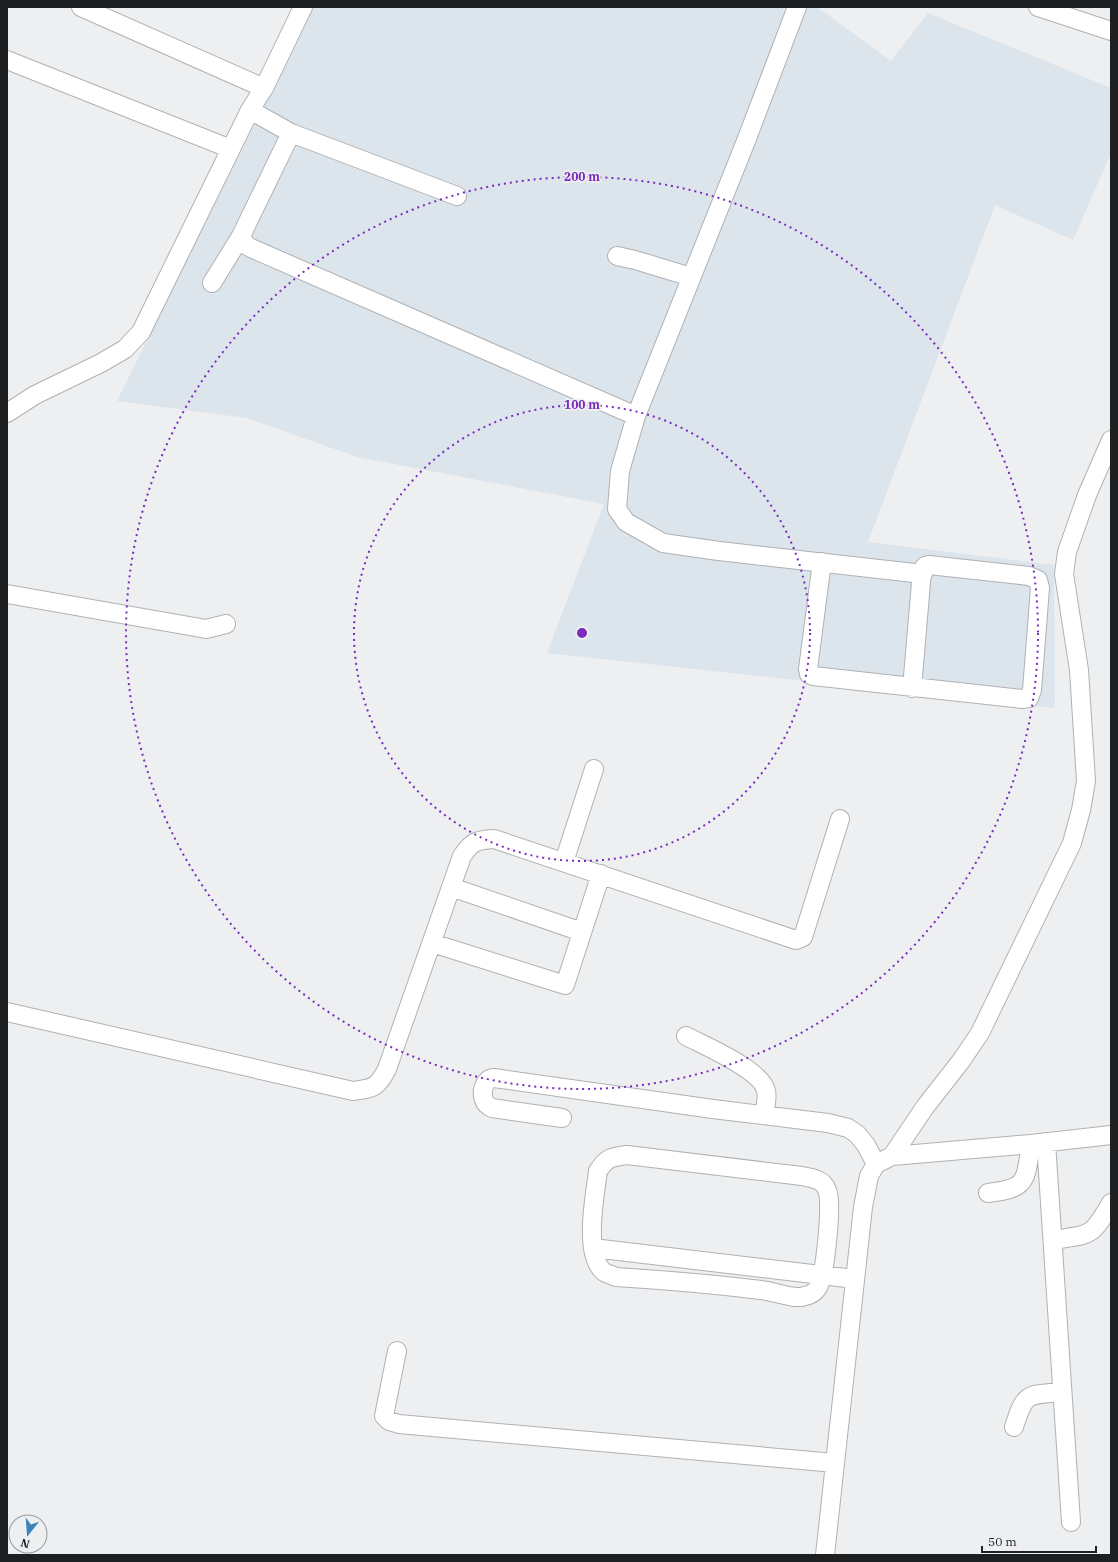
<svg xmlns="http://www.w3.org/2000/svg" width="1118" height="1562" font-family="'IBM Plex Serif',serif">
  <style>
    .built { fill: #dce4ec }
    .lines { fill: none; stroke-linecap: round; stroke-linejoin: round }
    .minor-casing { stroke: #afb1b3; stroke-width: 20 }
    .minor { stroke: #fff; stroke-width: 18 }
    .ring { fill: none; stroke: #7b2cbf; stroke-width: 2; stroke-dasharray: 2 4 }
    .centre { fill: #7b2cbf; stroke: #edeff1; stroke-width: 2 }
    .ring-label { font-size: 12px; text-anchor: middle; font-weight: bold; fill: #7b2cbf; stroke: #edeff1; stroke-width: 3.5; stroke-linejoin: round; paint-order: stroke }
  </style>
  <rect width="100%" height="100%" fill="#edeff1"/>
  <!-- built -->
  <path class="built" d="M313 7H817L891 61 928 13 1111 88V153L1073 240 995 205 868 542 1054 565 1055 708 547 653 604 504 357 457 247 418 117 401Z"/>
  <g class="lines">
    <!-- minor casing -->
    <g class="minor-casing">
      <path id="minor" d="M81 7 264 88
        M797 7 746 141 636 416 620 471 617 509 626 522 663 543 719 551 923 574
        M1038 7 1111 31
        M7 60 231 149
        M250 110 291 133 241 236 246 245 251 248 636 416
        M291 133 457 196
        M617 256 635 260 691 277
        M212 283 241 236
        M7 413 35 395 101 363 125 349 141 332 250 110 264 88 303 7
        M822 562 808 669 809 674 813 676 1022 699 1029 698 1032 690 1040 588 1038 580 1029 576 929 565 925 566 922 571 912 688
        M7 594 195 627 206 629 226 624
        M564 862 594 769
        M451 887 582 932
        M432 943 565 985 601 874
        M7 1012 353 1091C374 1088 377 1088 387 1069L462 856C472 842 475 840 494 839L796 940 803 937 840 819
        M686 1036C705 1046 762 1070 766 1091 768 1097 765 1108 764 1115
        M562 1118 492 1108C489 1106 486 1105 485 1102 480 1093 484 1078 494 1078L713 1109 828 1123 848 1128 857 1134 866 1145 876 1164
        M1046 1142 1071 1522
        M627 1155 802 1176C812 1178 823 1179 827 1190 833 1202 825 1273 819 1285 817 1291 811 1295 805 1296 794 1300 773 1291 761 1290 712 1284 664 1280 616 1277 612 1275 607 1274 604 1272 583 1255 595 1195 598 1171 607 1157 612 1157 627 1155Z
        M892 1156 925 1107 961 1061 980 1033 1072 843 1081 810 1086 781 1079 670 1064 574 1067 552 1087 495 1111 440
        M988 1193C1028 1188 1025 1182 1031 1144
        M1053 1240C1091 1234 1091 1238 1111 1203
        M593 1248 855 1279
        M397 1351 384 1416 389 1421 399 1424 835 1463
        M1014 1427C1025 1392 1027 1395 1062 1392
        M825 1555 863 1207 869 1176 876 1164 892 1156 1031 1144 1111 1135"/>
    </g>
    <!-- minor -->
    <use href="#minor" class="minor"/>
  </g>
  <!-- distance rings -->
  <g class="ring">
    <circle cx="582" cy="633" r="228"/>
    <circle cx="582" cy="633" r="456"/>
  </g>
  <circle cx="582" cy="633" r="6" class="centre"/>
  <g class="ring-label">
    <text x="582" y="181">200 m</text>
    <text x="582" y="409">100 m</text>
  </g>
  <!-- border -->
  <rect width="1118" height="1562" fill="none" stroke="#1e1f20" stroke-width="16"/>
  <!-- north arrow -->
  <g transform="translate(28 1534) rotate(197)"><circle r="19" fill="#edeff1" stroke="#9a9c9d"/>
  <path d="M0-3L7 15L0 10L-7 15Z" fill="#3a82b7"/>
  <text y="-6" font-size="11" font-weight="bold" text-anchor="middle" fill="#1e1f20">N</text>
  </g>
  <!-- scale -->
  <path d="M982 1546v6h114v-6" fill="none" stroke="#1e1f20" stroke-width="2"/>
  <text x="988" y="1546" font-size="12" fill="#1e1f20" stroke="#edeff1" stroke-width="3" paint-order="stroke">50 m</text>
</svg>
